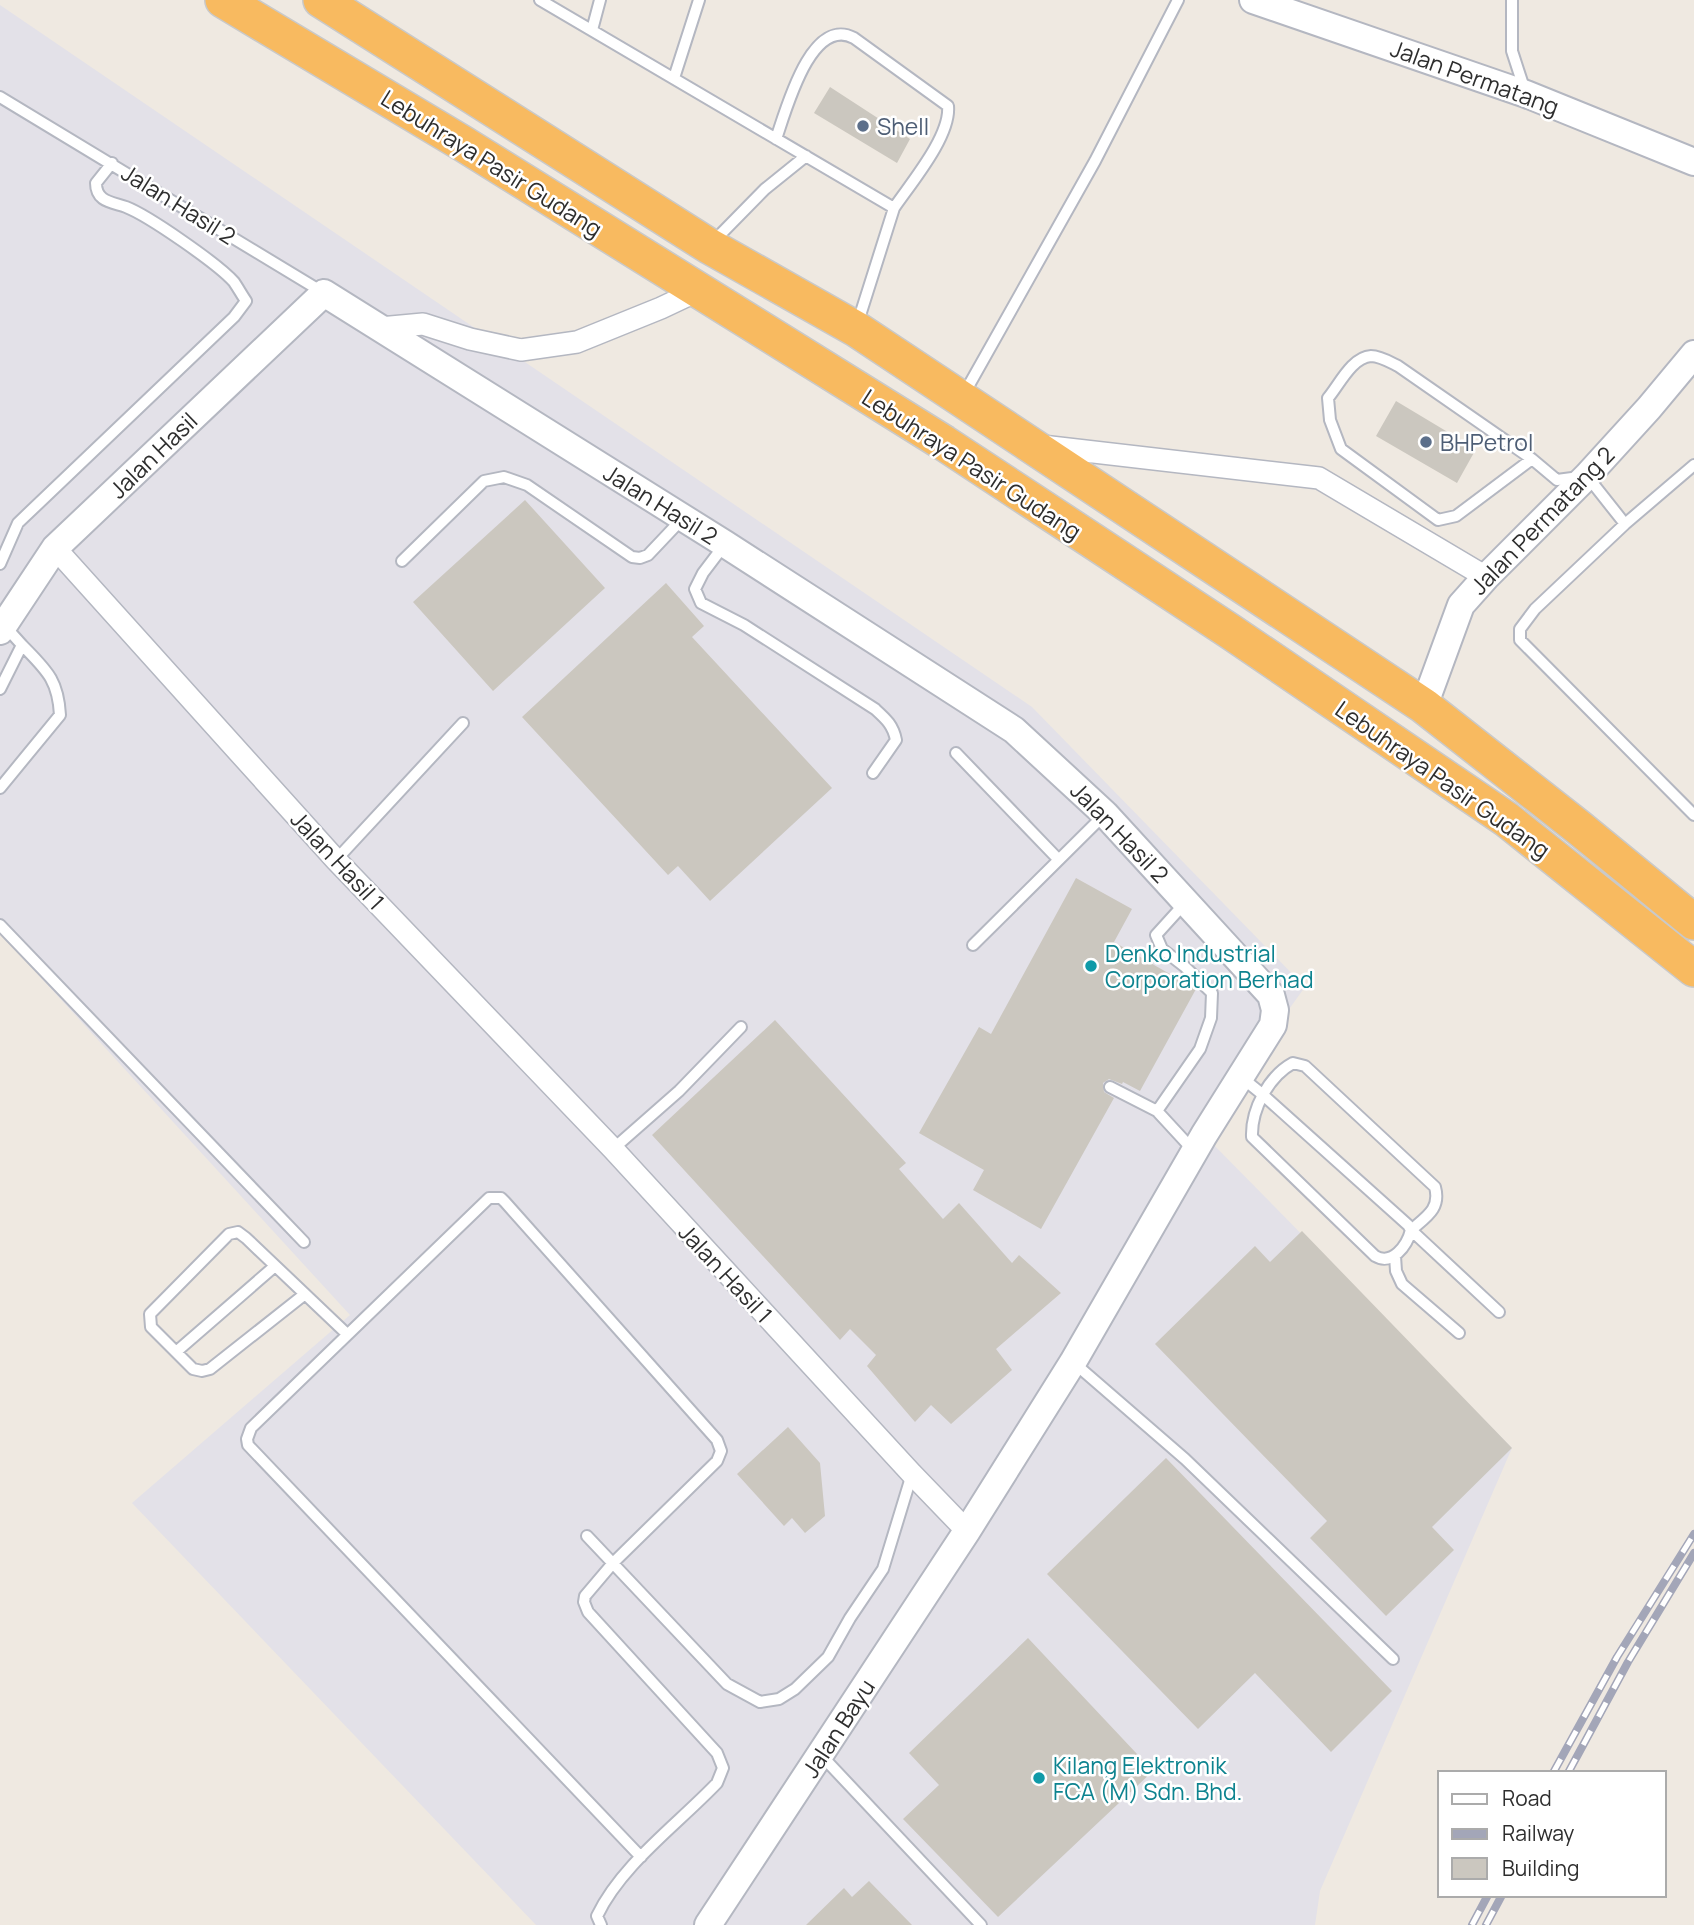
<svg xmlns="http://www.w3.org/2000/svg" width="1694" height="1925" font-family="Manrope,sans-serif">
  <style>
    .industrial { fill: #e3e1e8 }
    .building { fill: #cbc7bf }
    .lines { fill: none; stroke-linecap: round; stroke-linejoin: round }
    .service-casing { stroke: #b4b7c1; stroke-width: 14 }
    .minor-casing { stroke: #b4b7c1; stroke-width: 24 }
    .tertiary-casing { stroke: #b4b7c1; stroke-width: 30 }
    .trunk-casing { stroke: #c9c9c9; stroke-width: 38 }
    .service { stroke: #fff; stroke-width: 10 }
    .minor { stroke: #fff; stroke-width: 21 }
    .tertiary { stroke: #fff; stroke-width: 26 }
    .trunk { stroke: #f8ba60; stroke-width: 35 }
    .rail-casing { stroke: #a3a6b8; stroke-width: 8 }
    .rail { stroke: #fff; stroke-width: 5; stroke-dasharray: 16; stroke-linecap: butt }
    .service-dot { fill: #5c6f8a; stroke: #fff; stroke-width: 2.5 }
    .culture-dot { fill: #0f9aa8; stroke: #fff; stroke-width: 2.5 }
    .labels { text-anchor: middle; dominant-baseline: central; stroke-width: 5; stroke-linejoin: round; paint-order: stroke }
    .street-label { font-size: 23px; fill: #2e2e2e; stroke: #fff }
    .service-label { font-size: 23px; fill: #4e5e75; stroke: #fff; text-anchor: start }
    .culture-label { font-size: 23px; fill: #0d838f; stroke: #fff; text-anchor: start }
  </style>
  <rect width="100%" height="100%" fill="#efe9e1"/>
  <!-- industrial -->
  <path class="industrial" d="M0 5 1032 707 1305 987 1240 1077 1204 1135 1512 1448 1320 1891 1315 1925H536L132 1503 350 1315 0 933Z"/>
  <!-- building -->
  <path class="building" d="M830 87 910 139 897 163 814 113Z
    M1396 401 1476 449 1457 483 1376 436Z
    M525 500 605 588 493 691 413 602Z
    M666 583 704 626 692 637 832 788 710 901 678 866 668 875 522 717Z
    M1076 878 1132 909 1114 942 1196 989 1140 1091 1123 1082 1122 1084 1109 1079 1103 1083 1104 1092 1114 1098 1041 1229 973 1190 984 1170 919 1133 979 1027 991 1034Z
    M775 1020 906 1163 899 1169 943 1219 959 1203 1012 1263 1019 1255 1061 1293 996 1349 1012 1370 951 1424 931 1405 915 1422 867 1366 876 1355 850 1329 840 1340 652 1135Z
    M1302 1231 1512 1448 1432 1527 1454 1550 1386 1616 1310 1538 1327 1521 1155 1344 1255 1246 1270 1262Z
    M788 1427 820 1463 825 1516 805 1533 792 1518 784 1526 737 1474Z
    M1166 1458 1392 1691 1331 1752 1255 1673 1198 1729 1047 1574Z
    M1028 1638 1153 1771 998 1917 903 1819 939 1785 909 1753Z
    M869 1881 912 1925H806L844 1888 852 1897Z"/>
  <g class="lines">
    <!-- service casing -->
    <g class="service-casing">
      <path id="service" d="M540 0 894 208 857 325
        M1512 0V51L1525 91
        M592 30 600 0
        M674 78 699 0
        M0 97 324 293
        M776 139C786 110 811 15 854 38L948 106C951 136 911 183 894 208
        M713 242 765 189 806 156
        M964 394 1095 161 1178 0
        M1532 459 1456 516 1438 520 1341 449 1330 420 1328 398C1339 385 1352 357 1371 356 1380 356 1390 362 1398 366L1532 459 1557 480 1587 476 1625 524
        M1694 465 1625 524 1535 609 1520 629V640L1694 815
        M725 544 703 573 695 589 701 603 744 625 875 709C886 719 893 725 896 740L873 773
        M402 561 484 481 504 477 527 485 632 557 640 558 648 555 683 518
        M0 564 18 523 234 317 246 301C242 295 238 288 234 282 218 264 149 216 126 207 112 202 96 202 96 183L112 163
        M0 689 22 645 4 625
        M956 753 1058 859
        M0 788 60 715C58 679 46 670 22 645
        M336 860 463 723
        M0 925 304 1242
        M973 945 1105 814
        M1241 1077 1262 1094 1408 1225 1411 1230C1407 1246 1392 1266 1375 1256L1252 1137C1251 1109 1269 1076 1293 1063L1305 1066 1435 1187C1441 1209 1426 1217 1411 1230L1499 1312
        M1110 1087 1157 1111 1200 1049 1211 1018 1212 993 1184 966 1162 949 1156 935 1185 903
        M1157 1111 1193 1150
        M613 1149 679 1091 741 1027
        M1395 1256 1396 1271 1402 1284 1459 1333
        M305 1294 210 1369 202 1371 193 1369 151 1327 150 1314 229 1234 238 1232 246 1238 347 1334
        M176 1352 275 1266
        M1073 1362 1185 1459 1393 1659
        M587 1536 727 1684 760 1702 779 1699 795 1689 828 1657 850 1618 883 1569 912 1474
        M821 1755 981 1925
        M601 1925 597 1916C621 1865 678 1824 717 1783L723 1768 717 1753 588 1612 584 1602 585 1596 613 1563 717 1461 721 1451 717 1440 505 1202 501 1198H489L251 1428 247 1439 248 1445 641 1857"/>
    </g>
    <!-- minor casing -->
    <g class="minor-casing">
      <path id="minor" d="M380 328 423 324 470 339 521 350 577 342 661 308 697 291
        M1042 446 1319 478 1486 577
        M55 548 336 860 613 1149 912 1474 967 1531"/>
    </g>
    <!-- tertiary casing -->
    <g class="tertiary-casing">
      <path id="tertiary" d="M1253 0 1526 94 1694 162
        M0 631 55 548 324 293 725 544 1014 730 1105 814 1271 995 1275 1010 1273 1025 1204 1135 1073 1362 967 1531 708 1925
        M1424 706 1461 605 1486 577 1587 476 1649 408 1694 354"/>
    </g>
    <!-- trunk casing -->
    <g class="trunk-casing">
      <path id="trunk" d="M223 0 462 143 944 443 1231 632 1506 819 1694 969
        M321 0 709 246 856 329 1424 706 1578 827 1694 922"/>
    </g>
    <!-- service -->
    <use href="#service" class="service"/>
    <!-- minor -->
    <use href="#minor" class="minor"/>
    <!-- tertiary -->
    <use href="#tertiary" class="tertiary"/>
    <!-- trunk -->
    <use href="#trunk" class="trunk"/>
    <!-- rail casing -->
    <g class="rail-casing">
      <path id="rail" d="M1553 1773 1617 1657 1694 1534
        M1568 1773 1628 1662 1694 1553
        M1472 1925 1488 1895
        M1486 1925 1502 1895"/>
    </g>
    <!-- rail -->
    <use href="#rail" class="rail"/>
  </g>
  <!-- markers -->
  <g class="service-dot">
    <circle cx="863" cy="126" r="7"/>
    <circle cx="1426" cy="442" r="7"/>
  </g>
  <g class="culture-dot">
    <circle cx="1091" cy="966" r="7"/>
    <circle cx="1039" cy="1778" r="7"/>
  </g>
  <g class="labels">
    <!-- street labels -->
    <g class="street-label">
      <text transform="translate(1475 77) rotate(20)">Jalan Permatang</text>
      <text transform="translate(492 163) rotate(32)">Lebuhraya Pasir Gudang</text>
      <text transform="translate(179 204) rotate(32)">Jalan Hasil 2</text>
      <text transform="translate(153 455) rotate(-44)">Jalan Hasil</text>
      <text transform="translate(972 464) rotate(33)">Lebuhraya Pasir Gudang</text>
      <text transform="translate(661 504) rotate(32)">Jalan Hasil 2</text>
      <text transform="translate(1542 520) rotate(-46)">Jalan Permatang 2</text>
      <text transform="translate(1443 779) rotate(35)">Lebuhraya Pasir Gudang</text>
      <text transform="translate(1120 832) rotate(46)">Jalan Hasil 2</text>
      <text transform="translate(338 860) rotate(47)">Jalan Hasil 1</text>
      <text transform="translate(726 1273) rotate(47)">Jalan Hasil 1</text>
      <text transform="translate(838 1728) rotate(-57)">Jalan Bayu</text>
    </g>
    <!-- service labels -->
    <g class="service-label">
      <text x="877" y="126">Shell</text>
      <text x="1440" y="442">BHPetrol</text>
    </g>
    <!-- culture labels -->
    <g class="culture-label">
      <text x="1105" y="953">Denko Industrial<tspan x="1105" dy="26">Corporation Berhad</tspan></text>
      <text x="1053" y="1765">Kilang Elektronik<tspan x="1053" dy="26">FCA (M) Sdn. Bhd.</tspan></text>
    </g>
  </g>
  <!-- legend -->
  <rect x="1438" y="1771" width="228" height="126" fill="#ffffff" stroke="#ababab" stroke-width="2"/>
  <rect x="1452" y="1794" width="35" height="10" fill="#ffffff" stroke="#ababab" stroke-width="2"/>
  <text x="1502" y="1806" font-size="21" fill="#2e2e2e">Road</text>
  <rect x="1452" y="1829" width="35" height="10" fill="#a3a6b8" stroke="#ababab" stroke-width="2"/>
  <text x="1502" y="1841" font-size="21" fill="#2e2e2e">Railway</text>
  <rect x="1452" y="1858" width="35" height="21" fill="#cbc7bf" stroke="#ababab" stroke-width="2"/>
  <text x="1502" y="1876" font-size="21" fill="#2e2e2e">Building</text>
</svg>
